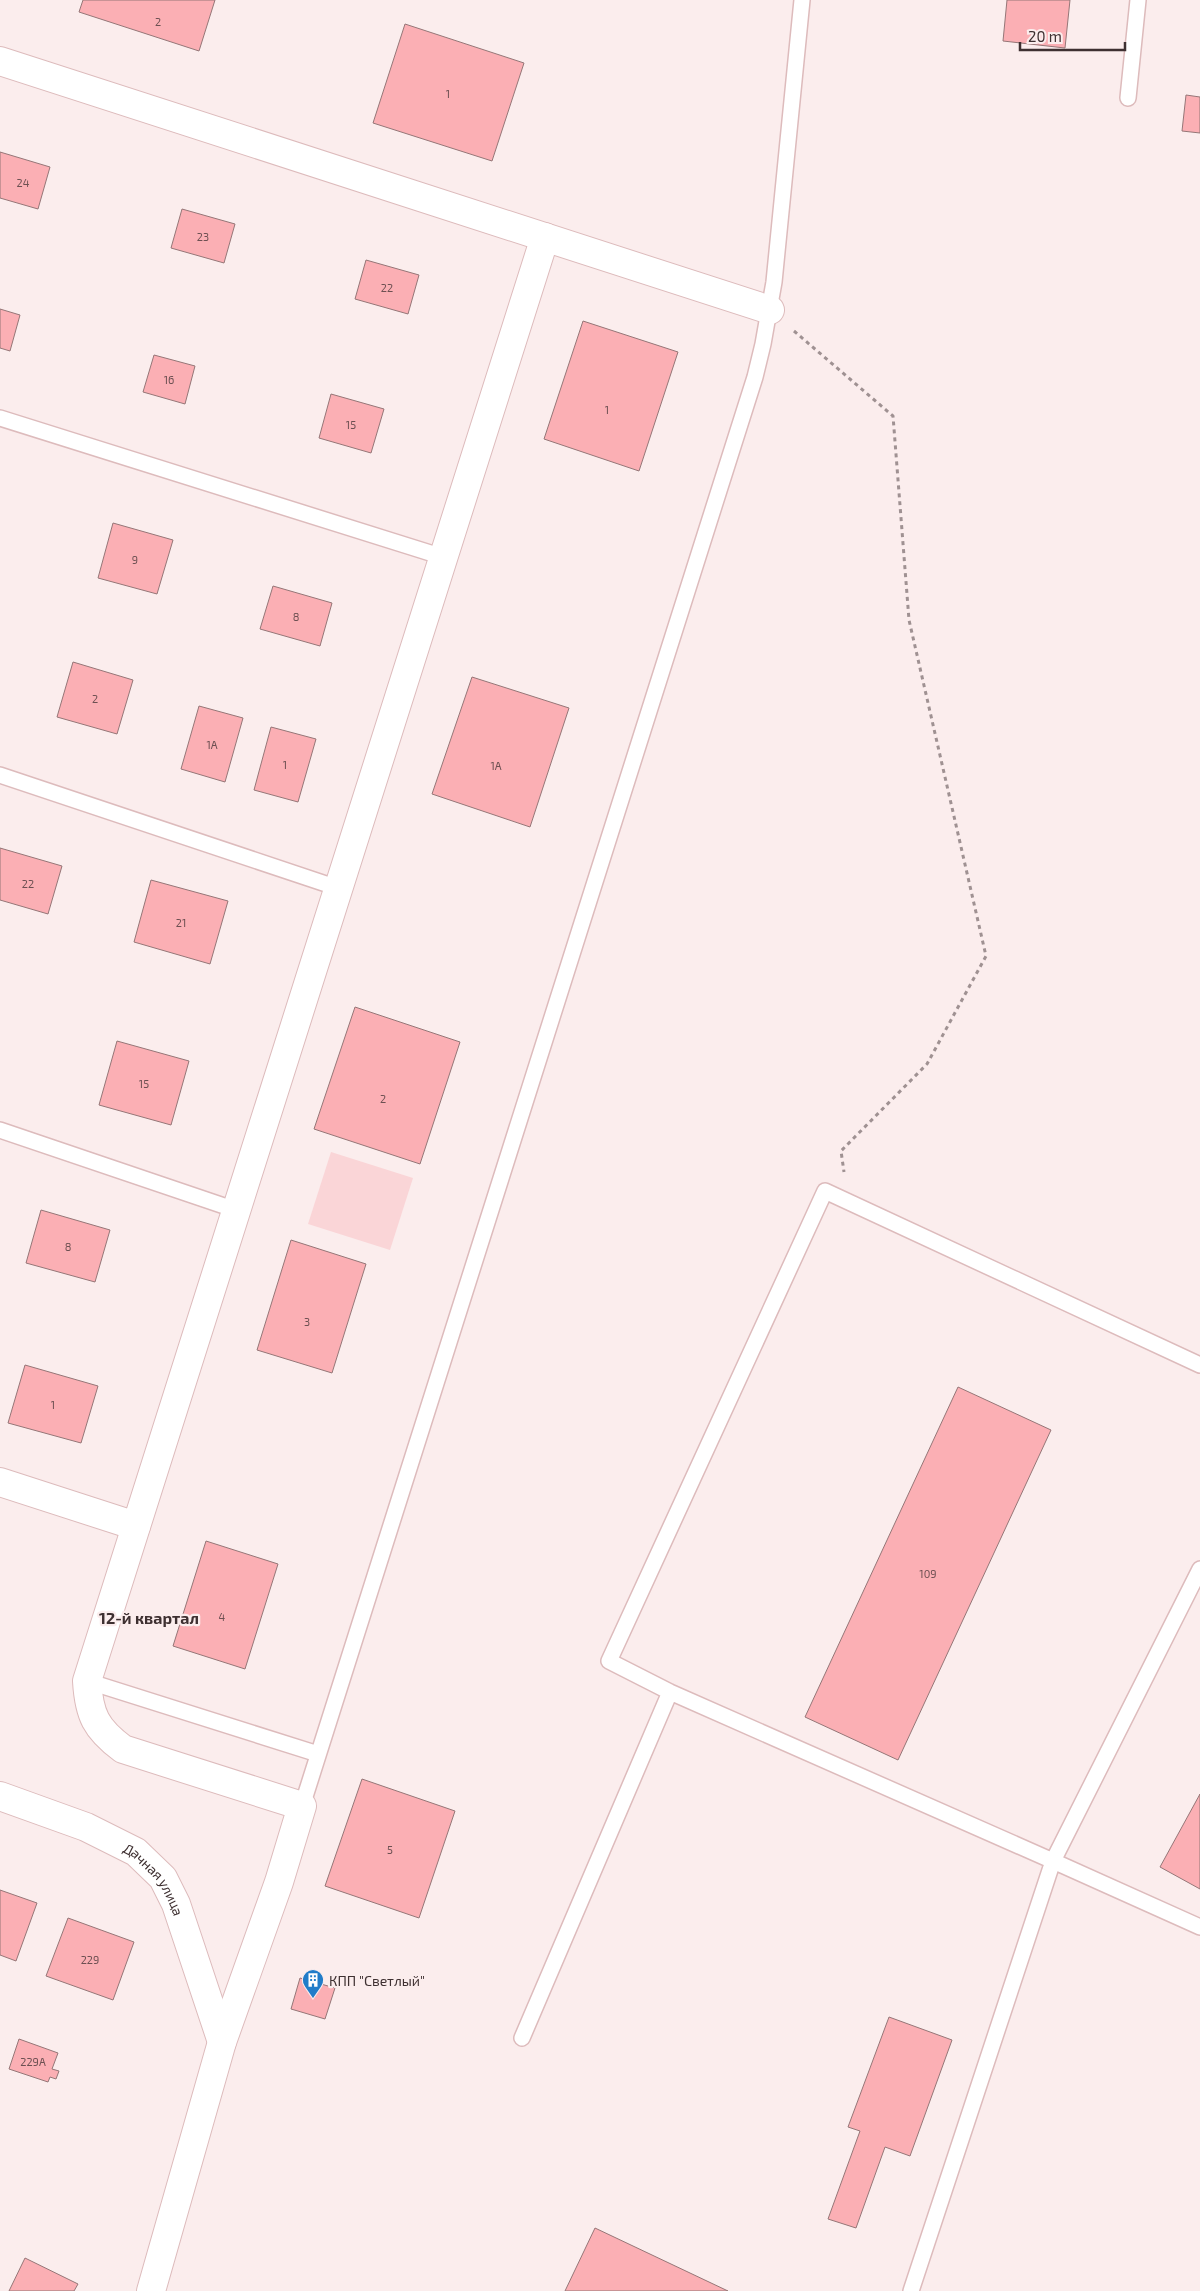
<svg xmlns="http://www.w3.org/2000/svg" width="1200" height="2291" font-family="'Exo 2',sans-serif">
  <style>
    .green { fill: #fad5d7 }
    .building { fill: #fbafb4; stroke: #957677 }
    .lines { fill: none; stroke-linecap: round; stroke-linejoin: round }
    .service-casing { stroke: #ddbbbc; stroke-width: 18 }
    .minor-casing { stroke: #ddbbbc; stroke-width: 30 }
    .path { stroke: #9f9192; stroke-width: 3; stroke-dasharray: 4 4; stroke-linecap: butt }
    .service { stroke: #fff; stroke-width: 15 }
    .minor { stroke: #fff; stroke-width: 28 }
    .labels { text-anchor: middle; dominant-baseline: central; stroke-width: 4.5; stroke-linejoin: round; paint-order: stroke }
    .number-label { font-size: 11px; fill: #6d5052 }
    .street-label { font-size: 14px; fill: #3e3031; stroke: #fbeded }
    .poi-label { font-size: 14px; fill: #3e3031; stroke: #fbeded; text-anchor: start }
    .quarter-label { font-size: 16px; font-weight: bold; fill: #3e3031; stroke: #fbeded }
  </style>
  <rect width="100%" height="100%" fill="#fbeded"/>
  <!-- green -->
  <path class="green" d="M331 1152 413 1178 390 1250 308 1224Z"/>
  <!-- building -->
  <path class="building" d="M83 0H215L199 51 79 12Z
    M1007 0H1070L1065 48 1003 41Z
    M405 24 524 63 492 161 373 123Z
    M1186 95 1200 97V133L1182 131Z
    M0 152 50 167 38 209 0 198Z
    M182 209 235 224 224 263 171 248Z
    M366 260 419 275 408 314 355 299Z
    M0 309 20 315 10 351 0 348Z
    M583 321 678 352 639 471 544 439Z
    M154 355 195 366 185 404 143 392Z
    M331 394 384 409 371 453 319 438Z
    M113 523 173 540 157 594 98 578Z
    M273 586 332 603 320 646 260 629Z
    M73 662 133 680 117 734 57 717Z
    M472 677 569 708 530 827 432 794Z
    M199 706 243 718 225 782 181 769Z
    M271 727 316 739 298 802 254 790Z
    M0 848 62 866 48 914 0 900Z
    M151 880 228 901 210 964 134 942Z
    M355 1007 460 1042 420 1164 314 1129Z
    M117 1041 189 1061 171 1125 99 1105Z
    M41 1210 110 1230 95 1282 26 1263Z
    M291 1240 366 1264 332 1373 257 1350Z
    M25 1365 98 1386 81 1443 8 1423Z
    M958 1387 1051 1430 898 1760 805 1717Z
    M206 1541 278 1564 245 1669 173 1646Z
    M362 1779 455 1811 419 1918 325 1886Z
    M1200 1794V1889L1160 1867Z
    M0 1890 37 1903 16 1961 0 1955Z
    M68 1918 134 1942 113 2000 46 1976Z
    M300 1978 335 1988 325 2019 291 2009Z
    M889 2017 952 2040 910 2156 885 2147 856 2228 828 2219 860 2131 848 2127Z
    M19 2039 58 2053 52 2069 59 2071 56 2079 50 2077 48 2082 9 2069Z
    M595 2228 728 2291H565Z
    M25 2258 78 2284 74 2291H9Z"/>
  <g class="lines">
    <!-- service casing -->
    <g class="service-casing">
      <path id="service" d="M1128 98 1138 0
        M0 418 443 557
        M0 775 338 888
        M0 1130 236 1210
        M1200 1569 1053 1861 1200 1927
        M87 1681 318 1754
        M302 1806 755 377 763 344 774 282 802 0
        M522 2038 670 1692
        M911 2291 1053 1861 670 1692 609 1661 825 1191 1200 1365"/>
    </g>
    <!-- minor casing -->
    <g class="minor-casing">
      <g id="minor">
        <path d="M0 61 770 310"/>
        <path d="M0 1482 136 1526"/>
        <path id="s1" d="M0 1796 86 1827 136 1852 163 1878 176 1904 222 2042"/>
        <path d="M151 2291 222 2042 279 1882 302 1806 123 1749C96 1729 89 1715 87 1681L545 237"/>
      </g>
    </g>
    <!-- path -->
    <path class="path" d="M794 331 893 416 909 620 986 956 927 1064 841 1151 844 1172"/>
    <!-- service -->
    <use href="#service" class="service"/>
    <!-- minor -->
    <use href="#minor" class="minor"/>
  </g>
  <!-- icons -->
  <defs>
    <g id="building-pin" transform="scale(1.125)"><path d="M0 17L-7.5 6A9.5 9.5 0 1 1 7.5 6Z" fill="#207cc9" stroke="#fbeded"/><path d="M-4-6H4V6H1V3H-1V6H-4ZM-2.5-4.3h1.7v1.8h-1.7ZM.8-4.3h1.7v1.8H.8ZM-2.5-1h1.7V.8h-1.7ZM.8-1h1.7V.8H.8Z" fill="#fff"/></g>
  </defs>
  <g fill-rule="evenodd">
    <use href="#building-pin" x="313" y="1980"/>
  </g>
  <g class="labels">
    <!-- number labels -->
    <g class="number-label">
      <text x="158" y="21">2</text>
      <text x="448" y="93">1</text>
      <text x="23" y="182">24</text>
      <text x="203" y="236">23</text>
      <text x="387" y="287">22</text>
      <text x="169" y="379">16</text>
      <text x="607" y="409">1</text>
      <text x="351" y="424">15</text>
      <text x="135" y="559">9</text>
      <text x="296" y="616">8</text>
      <text x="95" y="698">2</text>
      <text x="212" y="744">1А</text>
      <text x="285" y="764">1</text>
      <text x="496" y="765">1А</text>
      <text x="28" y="883">22</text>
      <text x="181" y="922">21</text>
      <text x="144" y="1083">15</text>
      <text x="383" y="1098">2</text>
      <text x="68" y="1246">8</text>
      <text x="307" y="1321">3</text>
      <text x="53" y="1404">1</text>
      <text x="928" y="1573">109</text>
      <text x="222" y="1616">4</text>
      <text x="390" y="1849">5</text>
      <text x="90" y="1959">229</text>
      <text x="33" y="2061">229А</text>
    </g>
    <!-- street labels -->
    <g class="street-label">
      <text stroke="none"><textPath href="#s1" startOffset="180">Дачная улица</textPath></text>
    </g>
    <!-- poi labels -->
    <g class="poi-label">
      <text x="329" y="1980">КПП "Светлый"</text>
    </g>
    <!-- quarter labels -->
    <g class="quarter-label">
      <text x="149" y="1617">12-й квартал</text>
    </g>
  </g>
  <!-- scale -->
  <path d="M1020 42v8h105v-8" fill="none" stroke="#3e3031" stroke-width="2.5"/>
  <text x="1028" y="42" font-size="15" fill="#3e3031" stroke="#fbeded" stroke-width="4" paint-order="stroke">20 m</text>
</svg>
